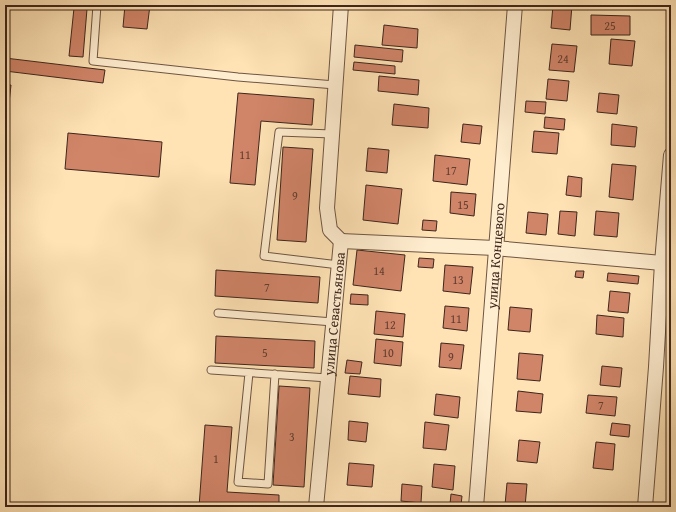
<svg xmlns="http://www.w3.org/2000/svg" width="676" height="512" font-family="'Gentium Book Plus',serif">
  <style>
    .building { fill: #d08468; stroke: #3d261d }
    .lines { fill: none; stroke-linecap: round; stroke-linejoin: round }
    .service-casing { stroke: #6e5543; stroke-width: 9 }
    .minor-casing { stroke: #6e5543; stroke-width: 16 }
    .service { stroke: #ffedcf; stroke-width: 7 }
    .minor { stroke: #ffedcf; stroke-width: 14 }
    .labels { text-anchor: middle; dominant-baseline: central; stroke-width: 4; stroke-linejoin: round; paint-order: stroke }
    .number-label { font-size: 12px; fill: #623e30 }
    .street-label { font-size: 14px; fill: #3d261d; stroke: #ffedcf }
  </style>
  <rect width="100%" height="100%" fill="#ffe3b5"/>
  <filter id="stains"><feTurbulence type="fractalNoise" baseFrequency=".005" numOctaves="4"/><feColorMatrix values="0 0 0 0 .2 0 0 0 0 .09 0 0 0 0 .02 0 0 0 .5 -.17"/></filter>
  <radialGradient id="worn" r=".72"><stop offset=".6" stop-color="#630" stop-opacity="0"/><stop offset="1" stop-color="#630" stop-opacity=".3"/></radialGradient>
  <!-- building -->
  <path class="building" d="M125 5H150L147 29 123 27Z
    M402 5H423L422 9 401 8Z
    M553 5H572L570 30 551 28Z
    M74 8 87 9 83 57 69 56Z
    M591 15 630 16V35H591Z
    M384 25 418 29 417 48 382 45Z
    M611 39 635 41 632 66 609 64Z
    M552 44 577 46 574 72 549 70Z
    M355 45 403 50 402 62 354 57Z
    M5 58 105 70 103 83 5 71Z
    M354 62 395 66V74L353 70Z
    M379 76 419 80 418 95 378 91Z
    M548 79 569 81 567 101 546 99Z
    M5 85H11L8 112H5Z
    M238 93 314 99 312 125 261 121 255 185 230 183Z
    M599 93 619 95 617 114 597 112Z
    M526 101 546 102 545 114 525 112Z
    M394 104 429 108 428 128 392 125Z
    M545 117 565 119 564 130 544 128Z
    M463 124 482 126 480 144 461 142Z
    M612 124 637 127 635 147 611 145Z
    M534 131 559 133 557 154 532 152Z
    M68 133 162 142 159 177 65 169Z
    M283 147 313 149 306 242 277 240Z
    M368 148 389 150 387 173 366 171Z
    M435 155 470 159 467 185 433 181Z
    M612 164 636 166 633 200 609 197Z
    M568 176 582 178 581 197 566 195Z
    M366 185 402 189 398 224 363 220Z
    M451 192 476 194 474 216 450 213Z
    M560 211 577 212 575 236 558 234Z
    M596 211 619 213 617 237 594 235Z
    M528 212 548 214 546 235 526 233Z
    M423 220 437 221 436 231 422 230Z
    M357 250 405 255 401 291 353 285Z
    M419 258 434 259 433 268 418 267Z
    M445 265 473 267 470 294 443 291Z
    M216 270 320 277 318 303 215 296Z
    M576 271H584L583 278 575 277Z
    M608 273 639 276 638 284 607 281Z
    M610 291 630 293 628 313 608 311Z
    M351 294 368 295V305L350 304Z
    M445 306 469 308 467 331 443 328Z
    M510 307 532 309 530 332 508 330Z
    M376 311 405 314 403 337 374 334Z
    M597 315 624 318 623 337 596 334Z
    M216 336 315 341 314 368 215 363Z
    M376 339 403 342 401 366 374 363Z
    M441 343 464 345 461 369 439 367Z
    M519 353 543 355 540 381 517 379Z
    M347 360 362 362 360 374 345 373Z
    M602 366 622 368 620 387 600 385Z
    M350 376 381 379 380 397 348 394Z
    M279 386 310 388 304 487 273 485Z
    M518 391 543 394 541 413 516 411Z
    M436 394 460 397 458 418 434 415Z
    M588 395 617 397 615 416 586 413Z
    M349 421 368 423 366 442 348 440Z
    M425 422 449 425 446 450 423 448Z
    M612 423 630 425 629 437 610 435Z
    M205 425 232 427 227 492 279 495V507H199Z
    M519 440 540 442 537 463 517 461Z
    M596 442 615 444 613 470 593 468Z
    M349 463 374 465 372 487 347 485Z
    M434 464 455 466 453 490 432 487Z
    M507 483 527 484 525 507 505 505Z
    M402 484 422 486 421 503 401 501Z
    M451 494 462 496 461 505 450 504Z"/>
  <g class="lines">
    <!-- service casing -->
    <g class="service-casing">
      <path id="service" d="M97 5 93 61 238 77 335 85
        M332 134 279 132 264 256 339 265
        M218 313 333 322
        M211 370 328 378
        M249 373 238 482 268 484 275 374"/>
    </g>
    <!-- minor casing -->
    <g class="minor-casing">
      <g id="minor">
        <path d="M341 241 495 248 662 263"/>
        <path d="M341 241 330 230 327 208 341 5"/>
        <path id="s1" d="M316 507 341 241"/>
        <path id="s2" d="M476 507 515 5"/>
        <path d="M645 507 656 367 662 263 671 155"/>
      </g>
    </g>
    <!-- service -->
    <use href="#service" class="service"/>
    <!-- minor -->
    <use href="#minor" class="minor"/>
  </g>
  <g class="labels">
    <!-- number labels -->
    <g class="number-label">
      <text x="610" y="25">25</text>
      <text x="563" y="58">24</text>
      <text x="245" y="154">11</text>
      <text x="451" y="170">17</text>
      <text x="295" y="195">9</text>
      <text x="463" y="204">15</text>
      <text x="379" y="270">14</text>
      <text x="458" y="279">13</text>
      <text x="267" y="287">7</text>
      <text x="456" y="318">11</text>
      <text x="390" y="324">12</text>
      <text x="265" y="352">5</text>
      <text x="388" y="352">10</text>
      <text x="451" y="356">9</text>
      <text x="601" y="405">7</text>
      <text x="292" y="436">3</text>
      <text x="216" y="458">1</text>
    </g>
    <!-- street labels -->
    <g class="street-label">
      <text stroke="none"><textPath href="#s2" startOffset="252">улица Концевого</textPath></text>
      <text stroke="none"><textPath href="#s1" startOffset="194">улица Севастьянова</textPath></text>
    </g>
  </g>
  <!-- margin -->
  <rect width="676" height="512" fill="none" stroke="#ffe3b5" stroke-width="20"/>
  <rect x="6" y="6" width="664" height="500" fill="none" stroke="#3d261d" stroke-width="2"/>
  <rect x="10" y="10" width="656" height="492" fill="none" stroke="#3d261d"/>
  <rect width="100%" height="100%" filter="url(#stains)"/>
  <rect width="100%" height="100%" fill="url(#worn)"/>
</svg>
